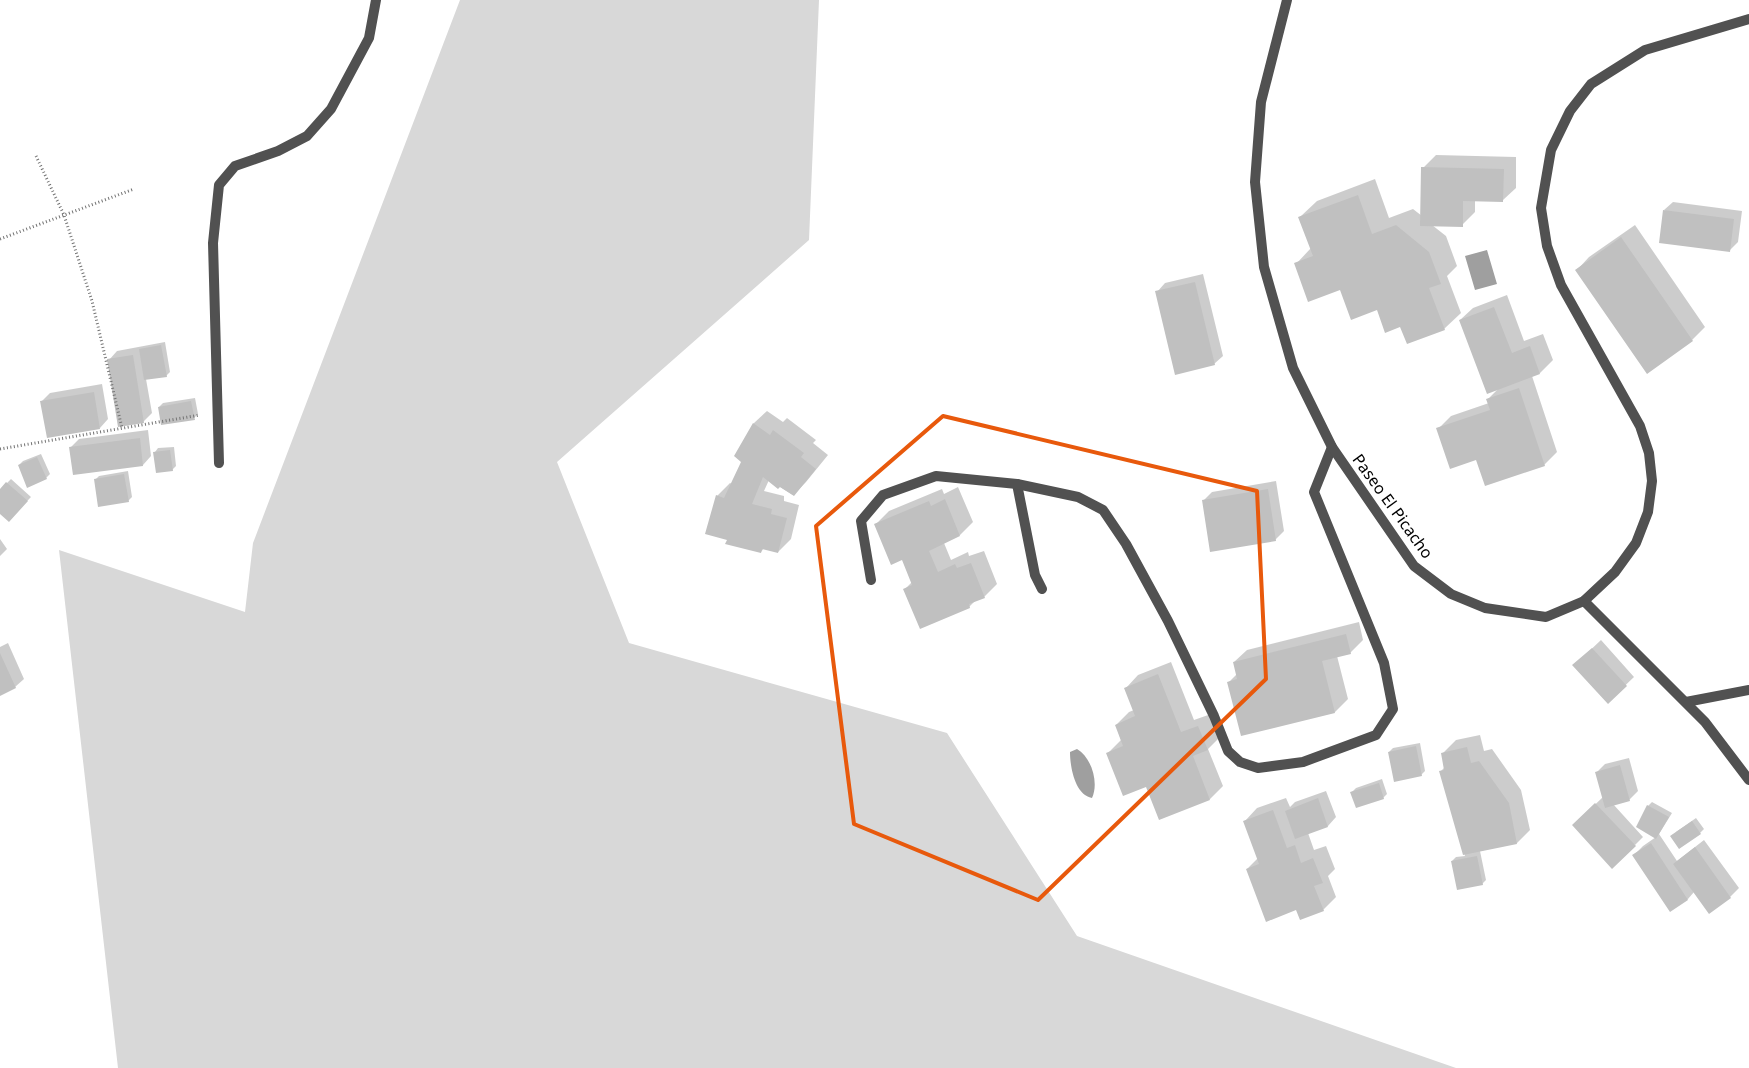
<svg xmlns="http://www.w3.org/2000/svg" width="1749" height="1068" font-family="'Noto Sans',sans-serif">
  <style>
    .green { fill: #d8d8d8 }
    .water { fill: #9f9f9f }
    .shadow { fill: #0003 }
    .building { fill: #c0c0c0 }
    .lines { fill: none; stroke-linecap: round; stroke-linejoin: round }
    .path { stroke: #737373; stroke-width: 3; stroke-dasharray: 1 2.5; stroke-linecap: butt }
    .service { stroke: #515151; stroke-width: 10 }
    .minor { stroke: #515151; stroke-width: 10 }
    .tertiary { stroke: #515151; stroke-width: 10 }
    .marked { fill: none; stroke: #e8590c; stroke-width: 4; stroke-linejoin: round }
    .labels { text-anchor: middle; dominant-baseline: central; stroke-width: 4; stroke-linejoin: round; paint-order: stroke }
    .street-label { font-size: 16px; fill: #000; stroke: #fff }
  </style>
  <rect width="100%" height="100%" fill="#fff"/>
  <!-- green -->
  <path class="green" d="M460 0H819L809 240 557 462 629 643 947 733 1077 936 1456 1068H118L59 550 245 612 253 543Z"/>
  <!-- water -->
  <path class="water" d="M1487 250 1497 284 1475 290 1465 256Z
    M1077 749C1092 758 1099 783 1092 798 1075 795 1070 767 1070 752Z"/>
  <!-- shadow -->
  <path class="shadow" d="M1436 155 1516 157V188L1503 200H1475V212L1462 225H1432L1446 236 1457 266 1447 276 1461 313 1444 329 1401 325 1378 309 1296 264 1311 248 1300 217 1317 201 1375 179 1389 218 1413 209 1422 216 1423 168Z
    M1673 202 1742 211 1738 242 1730 250 1664 210Z
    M1635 225 1705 327 1692 340 1577 270 1589 257Z
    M1203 274 1223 356 1214 364 1157 292 1165 283Z
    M1507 295 1524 341 1543 334 1553 360 1540 373 1532 376 1557 452 1544 465 1477 458 1438 429 1451 416 1489 403 1487 400 1499 388 1460 320 1473 308Z
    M165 342 170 372 166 376 146 379 152 413 143 422 109 360 117 351Z
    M102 384 108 419 100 428 42 401 50 393Z
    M195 398 198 414 194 418 159 407 163 403Z
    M767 411 783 422 787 418 816 440 813 443 828 455 806 482 793 495 769 480 764 491 784 496V501L799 505 791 539 778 552 764 548 761 552 728 539 717 496 730 483 732 484 743 462 735 456 754 423Z
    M148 430 151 456 143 465 70 448 79 439Z
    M174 447 176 466 172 470 155 452 158 448Z
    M41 454 50 474 46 478 19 465 23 461Z
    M128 471 132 497 128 501 95 480 99 476Z
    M11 479 31 497 9 520 0 512V490Z
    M1276 481 1284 531 1275 540 1204 500 1212 492Z
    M958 487 973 522 960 535 944 543 951 560 968 552 969 556 984 551 997 584 984 597 977 599 969 607 905 589 912 582 903 559 876 524 889 511 942 489 944 494Z
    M0 539 7 549 0 556Z
    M1359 622 1363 640 1350 653 1337 656 1348 699 1335 712 1242 735 1229 682 1237 674 1234 662 1247 650Z
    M1601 640 1634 677 1608 702 1583 657Z
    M8 643 24 679 15 687 0 694V647Z
    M1171 662 1194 720 1211 714 1220 737 1208 749 1223 786 1210 799 1160 819 1147 786 1108 753 1121 740 1116 725 1129 712 1134 710 1126 688 1138 675Z
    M1480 735 1484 751 1492 749 1521 790 1530 830 1517 843 1480 851 1486 880 1482 884 1452 861 1456 857 1465 856 1441 771 1445 767 1443 753 1456 740Z
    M1420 743 1425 771 1421 775 1389 752 1393 748Z
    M1629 758 1638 791 1629 800 1613 804 1643 837 1635 845 1582 817 1603 797 1597 772 1605 764Z
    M1382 779 1387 794 1383 798 1352 792 1356 788Z
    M1326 791 1336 817 1328 826 1308 833 1314 850 1326 846 1335 869 1328 876 1336 897 1323 910 1297 909 1247 869 1258 858 1245 821 1257 808 1286 798 1290 807 1295 802Z
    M1652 802 1672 813 1659 834 1677 861 1704 840 1739 888 1730 897 1709 912 1694 892 1688 899 1670 910 1634 855 1643 846 1656 837 1648 806Z
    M1696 818 1704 829 1700 833 1676 832Z"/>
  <!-- building -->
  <path class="building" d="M1421 167 1504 169 1503 202 1463 201V227L1420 226Z
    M1358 195 1372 234 1396 225 1429 252 1441 284 1429 288 1445 330 1407 344 1400 327 1385 333 1377 310 1351 320 1340 290 1308 302 1294 263 1313 256 1298 217Z
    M1663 210 1734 219 1730 252 1659 243Z
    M1621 237 1693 341 1647 374 1575 270Z
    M1195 282 1215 365 1175 375 1155 291Z
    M1494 307 1512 353 1530 346 1540 374 1487 394 1459 320Z
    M161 345 167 377 144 380 139 349Z
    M133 355 144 423 118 427 107 359Z
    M1519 388 1545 466 1485 486 1476 460 1450 469 1436 428 1490 410 1486 399Z
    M94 392 100 429 47 438 40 401Z
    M191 401 195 420 161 425 158 407Z
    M753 423 770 435 773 430 804 453 801 457 816 469 794 496 780 487 778 489 763 477 752 504 772 509 771 514 787 518 778 553 762 549 761 553 725 544 727 540 705 534 716 495 724 498 741 462 734 456Z
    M140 438 143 466 73 475 69 447Z
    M170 450 173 471 156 473 153 452Z
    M37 457 47 479 27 488 18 465Z
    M124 474 129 502 98 507 94 479Z
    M6 482 28 501 9 522 0 514V489Z
    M1268 489 1276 541 1210 552 1202 500Z
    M945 499 960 536 929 551 938 572 955 564 957 568 971 563 985 598 969 604 970 608 920 629 903 589 912 585 902 560 891 565 874 524 929 501 931 506Z
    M1346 634 1351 654 1322 661 1335 713 1241 736 1227 682 1237 679 1233 662Z
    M1592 648 1627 686 1608 704 1572 665Z
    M0 653 16 688 0 696Z
    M1158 674 1181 732 1198 726 1208 750 1193 756 1210 800 1159 820 1146 787 1123 796 1106 753 1123 746 1115 725 1135 716 1124 688Z
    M1416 746 1422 776 1394 782 1388 752Z
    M1467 747 1471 763 1479 761 1509 803 1517 844 1463 855 1439 771 1444 770 1441 753Z
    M1620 765 1630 801 1605 808 1595 772Z
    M1379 783 1384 799 1356 808 1350 792Z
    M1318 798 1328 827 1295 839 1285 811Z
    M1595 803 1636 846 1612 869 1572 825Z
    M1647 805 1669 817 1656 839 1636 827Z
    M1273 810 1287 848 1295 845 1301 863 1313 858 1323 883 1314 886 1324 911 1300 920 1296 910 1266 922 1246 869 1259 864 1243 821Z
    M1692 821 1701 834 1679 849 1670 836Z
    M1651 843 1688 900 1670 912 1632 855Z
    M1695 847 1731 898 1709 914 1673 864Z
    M1477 856 1483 885 1457 890 1451 861Z"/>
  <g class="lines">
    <!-- path -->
    <path class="path" d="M36 156 64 215 92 301 122 428
      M0 239 134 189
      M0 449 200 415"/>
    <!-- service -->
    <path class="service" d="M1017 484 1035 575 1042 589
      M1686 702 1749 690"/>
    <!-- minor -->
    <path class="minor" d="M219 463 213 243 219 185 235 166 278 151 307 136 331 109 369 38 376 0
      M871 580 861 521 883 495 936 476 1017 484 1078 497 1103 510 1126 544 1168 621 1214 716 1228 751 1240 762 1258 768 1303 762 1376 735 1393 709 1384 663 1314 492 1332 447
      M1584 601 1705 722 1749 780"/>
    <!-- tertiary -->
    <path class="tertiary" d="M1287 0 1261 102 1255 182 1264 267 1293 368 1332 447 1414 566 1451 594 1485 608 1546 617 1584 601 1615 572 1636 543 1648 512 1652 481 1649 453 1640 426 1561 285 1547 246 1541 208 1551 150 1570 111 1591 84 1645 50 1749 19"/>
  </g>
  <!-- marked area -->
  <path class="marked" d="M943 416 1257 491 1266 679 1038 900 854 824 816 526Z"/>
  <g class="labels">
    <!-- street labels -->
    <g class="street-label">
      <text transform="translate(1393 506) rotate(54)">Paseo El Picacho</text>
    </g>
  </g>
</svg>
